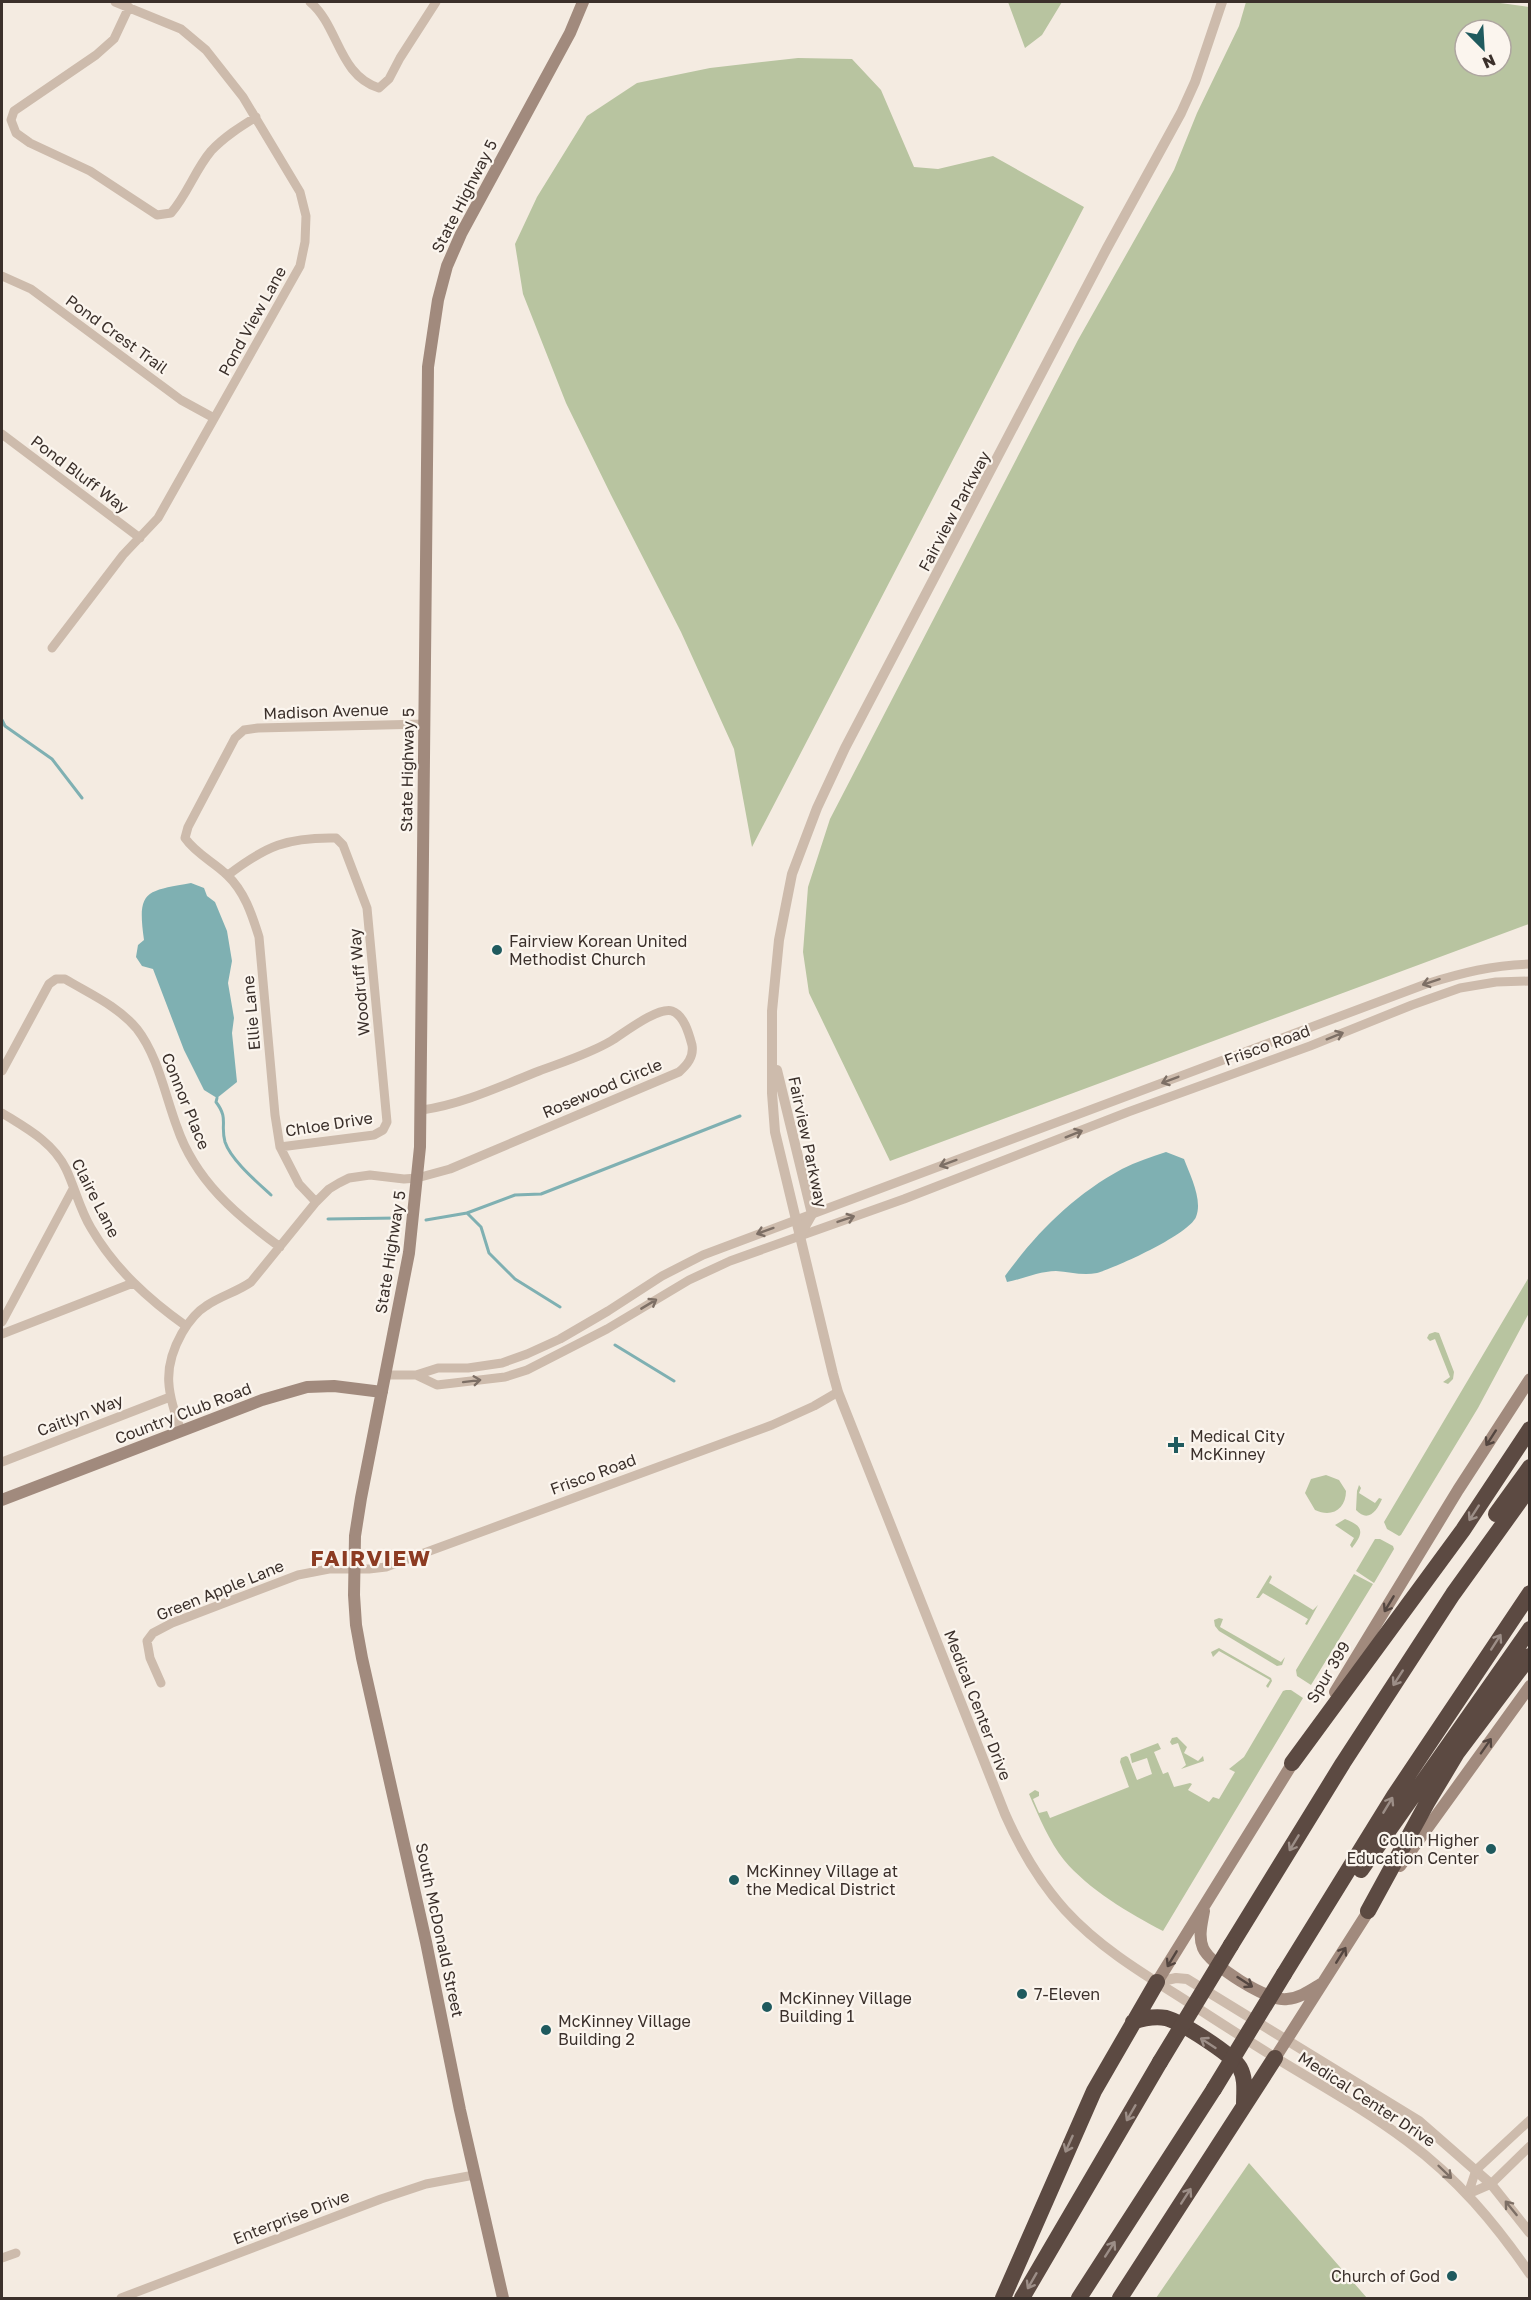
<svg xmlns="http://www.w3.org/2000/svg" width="1531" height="2300" font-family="'Golos Text',sans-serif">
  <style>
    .green { fill: #b8c4a0; fill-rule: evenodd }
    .water { fill: #7fb0b2 }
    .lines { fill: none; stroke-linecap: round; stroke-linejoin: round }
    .stream { stroke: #7fb0b2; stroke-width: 3 }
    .minor { stroke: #cdbbac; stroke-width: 9 }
    .tertiary { stroke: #cdbbac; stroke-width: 10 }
    .secondary { stroke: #a18a7d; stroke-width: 12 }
    .motorway { stroke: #5c4a42; stroke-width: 16 }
    .motorway-bridge { stroke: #5c4a42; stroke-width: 16 }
    .oneway { stroke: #7d6f65 }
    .oneway2 { stroke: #544640 }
    .oneway3 { stroke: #9c8e87 }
    .poi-dot { fill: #1f5a5e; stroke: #fbf5ee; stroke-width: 2 }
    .labels { text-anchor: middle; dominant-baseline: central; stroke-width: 4.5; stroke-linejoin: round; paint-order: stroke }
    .street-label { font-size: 16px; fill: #3b302b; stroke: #fbf5ee }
    .poi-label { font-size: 16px; fill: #3b302b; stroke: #fbf5ee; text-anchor: start }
    .district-label { font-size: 22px; font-weight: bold; letter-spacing: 1.5px; fill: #8c3b22; stroke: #fbf5ee }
  </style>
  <rect width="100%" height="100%" fill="#f4ebe1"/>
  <!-- green -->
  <path class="green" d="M1008 2H1062L1042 35 1025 48Z
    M1246 2H1493L1529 7V924L890 1161 809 993 803 952 808 887 830 819 1078 340 1174 170 1197 113 1239 26ZM1465 30H1501V66H1465Z
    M798 58 852 59 881 90 914 167 938 169 993 156 1084 207 752 847 734 749 681 632 611 495 566 403 523 294 515 244 537 197 587 116 637 83 710 68Z
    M1529 1277V1313L1478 1408 1401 1535 1399 1536 1387 1529 1384 1522Z
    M1435 1332 1439 1333 1454 1372 1453 1379 1448 1384 1443 1382 1450 1377 1435 1339 1430 1341 1427 1338 1429 1334Z
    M1326 1475 1339 1480 1346 1491C1346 1509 1332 1518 1315 1510L1305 1493 1311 1479Z
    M1359 1485 1361 1488 1359 1493 1375 1503 1379 1498 1382 1499C1377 1511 1368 1523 1356 1510L1357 1491Z
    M1345 1519C1364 1526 1364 1533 1352 1548L1350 1545 1354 1538 1335 1525Z
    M1375 1539H1380L1393 1546 1394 1549 1374 1583 1356 1571Z
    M1354 1574 1373 1584 1311 1685 1297 1676 1296 1670Z
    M1270 1575 1272 1577 1269 1583 1313 1610 1318 1605 1307 1625 1305 1624 1308 1619 1263 1593 1259 1598H1256Z
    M1219 1618 1223 1619 1220 1627 1281 1662 1285 1657 1282 1665 1277 1666 1219 1631 1215 1626 1214 1620Z
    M1219 1648 1271 1678 1272 1681 1268 1688 1266 1686 1270 1680 1219 1651 1213 1657 1211 1652Z
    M1286 1690H1291L1303 1698 1163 1931C1130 1914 1088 1889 1064 1860 1049 1841 1039 1817 1029 1794L1035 1790 1039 1792V1796L1033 1799 1039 1813 1047 1811 1050 1818 1129 1787 1120 1762 1121 1758 1126 1756 1128 1757 1137 1780 1152 1774 1147 1758 1132 1763 1130 1754 1158 1743 1161 1749 1154 1752 1163 1774 1168 1772 1174 1787 1190 1783 1192 1784 1188 1790 1209 1802 1213 1797 1219 1799 1235 1772 1229 1769 1244 1757 1283 1691Z
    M1177 1737 1187 1747 1184 1753 1198 1761 1203 1756 1204 1761 1181 1769 1186 1765 1178 1743 1172 1745 1170 1742 1172 1738Z
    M1249 2163 1367 2298H1156Z"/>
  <!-- water -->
  <path class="water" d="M191 883 204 888 207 896 215 902 227 931 232 961 228 983 234 1018 232 1033 237 1082 217 1098 204 1090 184 1050 153 969 142 966 136 957 138 945 144 940C137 891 145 891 191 883Z
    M1166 1152 1184 1159C1190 1175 1203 1200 1196 1217 1188 1235 1117 1267 1097 1273 1083 1276 1070 1272 1056 1271 1040 1271 1023 1279 1007 1282L1005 1276C1037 1232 1074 1195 1122 1169 1136 1162 1151 1157 1166 1152Z"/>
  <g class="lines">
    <!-- stream -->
    <path class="stream" d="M2 720 5 726 52 759 82 798
      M217 1098 216 1102C229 1119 220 1124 225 1142 231 1160 257 1182 271 1195
      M467 1213 515 1195 541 1194 740 1116
      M328 1219 398 1218
      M426 1220 467 1213 481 1227 489 1253 515 1279 560 1307
      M615 1345 674 1381"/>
    <!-- minor -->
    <path class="minor" d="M310 2C339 26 338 75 379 88L389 79 400 58 436 2
      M129 7 114 39 96 55 14 111 11 120 16 133 30 143 90 171 157 215 171 213C187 195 195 170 211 151 224 137 240 127 256 117
      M2 276 31 289 181 400 214 418
      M2 434 140 538
      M52 648 123 555 158 518 300 266 305 242 306 216 300 192 243 97 206 50 181 29 115 2
      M228 875C266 846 287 837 336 838L343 845 367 908 387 1122 383 1130 374 1135 280 1147
      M2 1071 49 984 56 979H65C90 994 118 1006 137 1029 158 1056 165 1095 177 1127 195 1180 236 1215 280 1247
      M2 1113C26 1128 53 1142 66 1169 75 1188 80 1210 91 1228 115 1269 148 1299 186 1326
      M316 1202 299 1184 280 1147 275 1115 259 937C252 915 245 892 227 875 214 862 196 854 185 838L188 827 235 738 244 730 258 728 425 724
      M2 1322 73 1189
      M2 1334 133 1283
      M385 1375H416L438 1368H468L502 1363 527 1354 560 1339 608 1311 662 1276 703 1255 1426 984C1461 973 1493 965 1530 964
      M416 1375 437 1385 505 1377 527 1370 607 1329 689 1280 730 1261 904 1199 1128 1112 1310 1046 1412 1005 1460 988 1496 982 1530 981
      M181 1431C168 1393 161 1370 182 1333 188 1323 196 1312 206 1306 220 1296 237 1292 251 1282L316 1202 329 1189 339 1183 349 1178 370 1175 404 1179 417 1178 450 1169 679 1072C687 1065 694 1057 692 1045 689 1034 684 1015 672 1011 657 1007 624 1033 611 1041 589 1054 563 1062 539 1071 501 1086 463 1104 422 1110
      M2 1462 170 1397
      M161 1683 150 1658 147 1641 153 1633 172 1623 298 1575 329 1569H369L386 1567 772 1425 814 1406 838 1392
      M1468 2194 1476 2170 1530 2120
      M1468 2194 1491 2184 1530 2146
      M2 2258 16 2253
      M121 2298 381 2199 426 2184 474 2175"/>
    <!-- tertiary -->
    <path class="tertiary" d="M1222 2 1195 82 1181 113 1107 248 845 748 817 808 792 874 779 940 772 1011V1093L775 1132 833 1374 838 1392 1005 1814C1020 1848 1039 1881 1065 1910 1097 1945 1137 1970 1177 1995 1210 2016 1243 2038 1276 2058 1320 2085 1366 2110 1407 2141 1457 2178 1495 2223 1530 2274
      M777 1070 812 1214 799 1237
      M1157 1982 1176 1978 1187 1979 1419 2121 1491 2184 1530 2233"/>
    <!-- secondary -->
    <path class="secondary" d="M2 1500 262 1400 307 1387 334 1386 382 1392
      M1335 1692 1458 1490 1530 1379
      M1400 1866 1530 1686
      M1204 1911C1202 1923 1198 1936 1203 1948 1210 1965 1268 2002 1287 1999 1300 1998 1311 1990 1321 1984
      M1157 1982 1297 1756
      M1275 2058 1373 1904
      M503 2298 460 2110 426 1942 362 1658 356 1625 354 1595 355 1536 361 1498 409 1253 420 1147 428 367 438 300 447 266 461 234 570 33 583 2"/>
    <!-- motorway -->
    <path class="motorway" d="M1496 1514 1530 1467
      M1292 1763 1463 1530 1530 1429
      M1361 1870 1530 1629
      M1368 1911 1427 1803 1457 1753 1530 1656
      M1231 1945 1343 1763 1453 1594 1530 1487
      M1284 1974 1394 1796 1530 1593
      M1133 2022C1144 2018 1154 2016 1166 2018 1181 2022 1232 2054 1240 2068 1246 2079 1244 2092 1244 2105
      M1003 2298 1094 2091 1157 1982
      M1022 2298 1160 2062
      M1079 2298 1214 2089
      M1120 2298 1275 2058"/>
    <!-- motorway-bridge -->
    <path class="motorway-bridge" d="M1160 2062 1231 1945
      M1214 2089 1284 1974"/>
  </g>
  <!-- one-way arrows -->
  <defs><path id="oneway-shaft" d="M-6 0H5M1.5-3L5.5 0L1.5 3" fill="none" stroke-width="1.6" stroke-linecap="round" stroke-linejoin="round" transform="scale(1.5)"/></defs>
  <g class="oneway">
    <use href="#oneway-shaft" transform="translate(1431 982) rotate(162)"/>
    <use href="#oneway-shaft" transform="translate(1335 1036) rotate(-22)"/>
    <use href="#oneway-shaft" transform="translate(1170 1080) rotate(159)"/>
    <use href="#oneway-shaft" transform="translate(1074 1134) rotate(-22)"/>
    <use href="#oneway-shaft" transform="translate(948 1163) rotate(160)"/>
    <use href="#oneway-shaft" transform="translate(846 1219) rotate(-19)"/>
    <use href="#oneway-shaft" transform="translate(765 1231) rotate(160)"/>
    <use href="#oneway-shaft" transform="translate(649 1304) rotate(-31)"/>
    <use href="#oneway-shaft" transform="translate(472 1381) rotate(-7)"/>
    <use href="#oneway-shaft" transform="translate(1445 2172) rotate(44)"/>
    <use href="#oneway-shaft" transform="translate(1511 2208) rotate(-129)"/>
  </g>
  <g class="oneway2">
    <use href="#oneway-shaft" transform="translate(1491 1438) rotate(123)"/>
    <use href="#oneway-shaft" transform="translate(1389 1604) rotate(121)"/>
    <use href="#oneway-shaft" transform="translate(1486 1746) rotate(-55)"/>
    <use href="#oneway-shaft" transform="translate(1341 1955) rotate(-58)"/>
    <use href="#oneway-shaft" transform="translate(1172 1959) rotate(121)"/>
    <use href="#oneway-shaft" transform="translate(1245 1982) rotate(33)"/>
  </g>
  <g class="oneway3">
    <use href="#oneway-shaft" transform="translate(1474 1513) rotate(123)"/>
    <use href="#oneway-shaft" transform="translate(1496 1642) rotate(-57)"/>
    <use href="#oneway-shaft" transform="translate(1398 1678) rotate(123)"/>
    <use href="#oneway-shaft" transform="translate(1388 1805) rotate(-59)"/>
    <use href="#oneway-shaft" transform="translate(1294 1843) rotate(121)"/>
    <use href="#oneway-shaft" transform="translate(1208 2043) rotate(-147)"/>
    <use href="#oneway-shaft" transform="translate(1131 2113) rotate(120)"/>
    <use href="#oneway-shaft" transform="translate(1069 2144) rotate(114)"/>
    <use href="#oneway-shaft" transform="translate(1186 2196) rotate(-57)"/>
    <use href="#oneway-shaft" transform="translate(1110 2249) rotate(-57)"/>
    <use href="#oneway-shaft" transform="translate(1032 2281) rotate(120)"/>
  </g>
  <!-- markers -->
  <g class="poi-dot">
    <circle cx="497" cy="950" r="6"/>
    <path d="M1173 1436h6v6h6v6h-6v6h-6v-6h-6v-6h6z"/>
    <circle cx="1491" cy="1849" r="6"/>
    <circle cx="734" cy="1880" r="6"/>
    <circle cx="1022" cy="1994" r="6"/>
    <circle cx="767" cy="2007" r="6"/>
    <circle cx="546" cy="2030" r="6"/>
    <circle cx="1452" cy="2276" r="6"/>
  </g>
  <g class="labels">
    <!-- street labels -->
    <g class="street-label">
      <text transform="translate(464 196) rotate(-63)">State Highway 5</text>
      <text transform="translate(252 321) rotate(-61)">Pond View Lane</text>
      <text transform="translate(117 334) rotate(36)">Pond Crest Trail</text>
      <text transform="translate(80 474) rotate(37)">Pond Bluff Way</text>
      <text transform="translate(954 511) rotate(-62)">Fairview Parkway</text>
      <text transform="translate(326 711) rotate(-2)">Madison Avenue</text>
      <text transform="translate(407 770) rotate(-89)">State Highway 5</text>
      <text transform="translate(359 982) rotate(-95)">Woodruff Way</text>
      <text transform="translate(251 1013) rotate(-95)">Ellie Lane</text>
      <text transform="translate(1267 1045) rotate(-20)">Frisco Road</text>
      <text transform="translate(602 1088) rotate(-23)">Rosewood Circle</text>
      <text transform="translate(186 1101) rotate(68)">Connor Place</text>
      <text transform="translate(329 1124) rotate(-9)">Chloe Drive</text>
      <text transform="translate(808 1142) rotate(78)">Fairview Parkway</text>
      <text transform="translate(96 1198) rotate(63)">Claire Lane</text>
      <text transform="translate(390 1252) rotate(-81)">State Highway 5</text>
      <text transform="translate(183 1413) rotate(-21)">Country Club Road</text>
      <text transform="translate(80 1415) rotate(-21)">Caitlyn Way</text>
      <text transform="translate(593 1474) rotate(-20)">Frisco Road</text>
      <text transform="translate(220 1590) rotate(-22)">Green Apple Lane</text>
      <text transform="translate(1328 1672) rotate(-59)">Spur 399</text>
      <text transform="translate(978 1705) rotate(69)">Medical Center Drive</text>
      <text transform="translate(440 1930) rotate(78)">South McDonald Street</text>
      <text transform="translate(1367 2099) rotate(33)">Medical Center Drive</text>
      <text transform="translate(291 2217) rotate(-21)">Enterprise Drive</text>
    </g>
    <!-- poi labels -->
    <g class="poi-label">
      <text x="509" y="941">Fairview Korean United<tspan x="509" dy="18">Methodist Church</tspan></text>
      <text x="1190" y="1436">Medical City<tspan x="1190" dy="18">McKinney</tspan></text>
      <text x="1479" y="1840" text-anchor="end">Collin Higher<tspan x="1479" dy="18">Education Center</tspan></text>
      <text x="746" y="1871">McKinney Village at<tspan x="746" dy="18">the Medical District</tspan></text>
      <text x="1034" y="1994">7-Eleven</text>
      <text x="779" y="1998">McKinney Village<tspan x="779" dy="18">Building 1</tspan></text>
      <text x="558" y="2021">McKinney Village<tspan x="558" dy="18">Building 2</tspan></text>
      <text x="1440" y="2276" text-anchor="end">Church of God</text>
    </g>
    <!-- district labels -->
    <g class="district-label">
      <text x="371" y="1557">FAIRVIEW</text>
    </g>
  </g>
  <!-- border -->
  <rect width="1531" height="2300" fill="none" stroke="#3b302b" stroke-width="6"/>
  <!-- north arrow -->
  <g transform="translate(1483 48) rotate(156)"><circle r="28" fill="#fbf5ee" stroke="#aea6a0" stroke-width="1.5"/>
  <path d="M0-4.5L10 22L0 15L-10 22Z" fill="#1f5a5e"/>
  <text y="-9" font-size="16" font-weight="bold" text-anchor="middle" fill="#3b302b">N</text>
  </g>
</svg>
